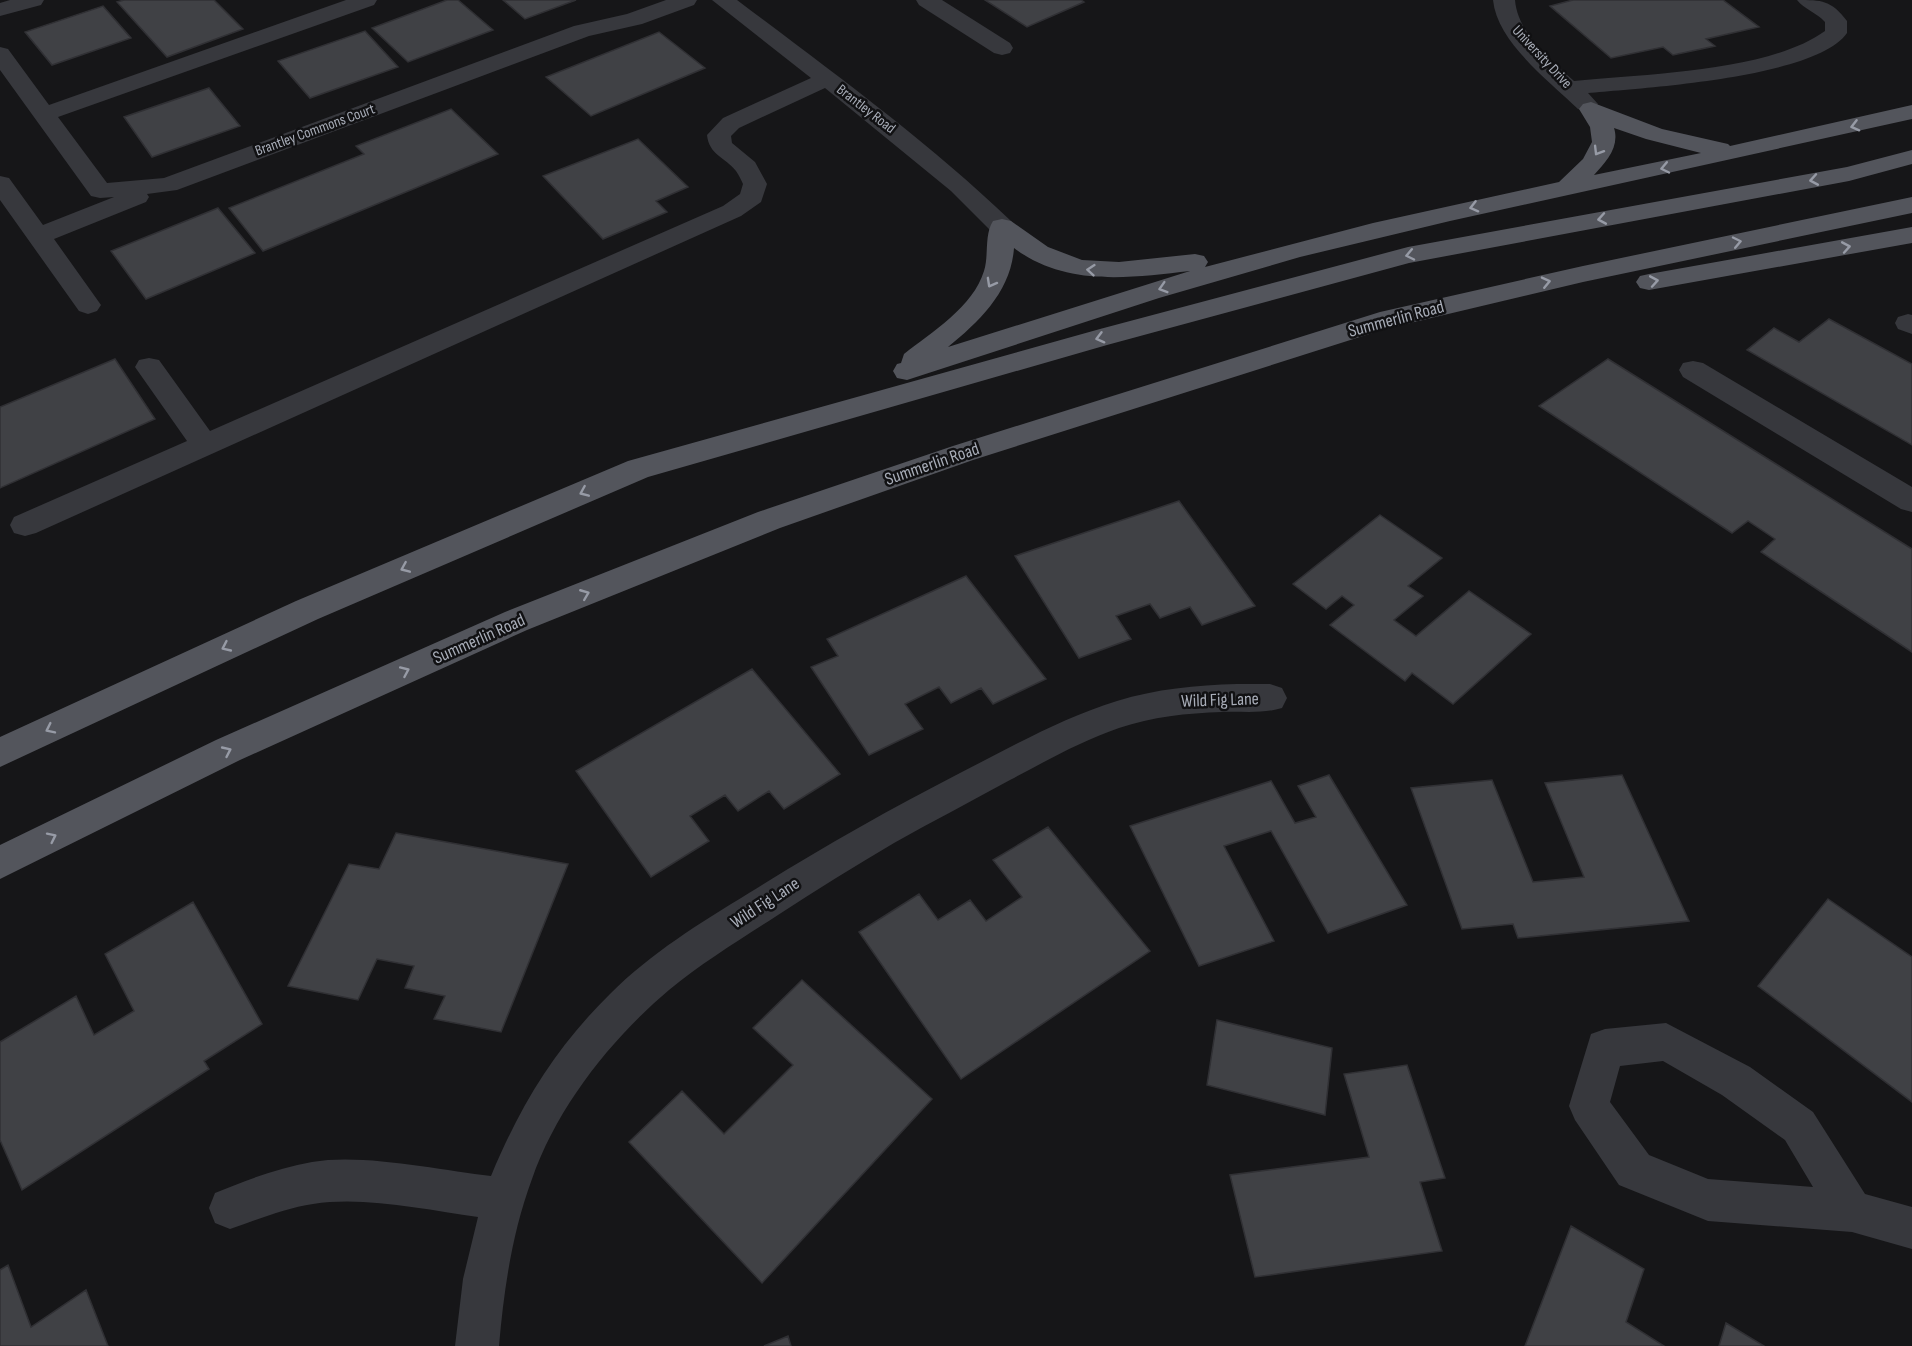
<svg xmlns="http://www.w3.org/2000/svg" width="1912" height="1346" font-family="'Sofia Sans Condensed',sans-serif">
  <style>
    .building { fill: #404145; stroke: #303034; stroke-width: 1.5 }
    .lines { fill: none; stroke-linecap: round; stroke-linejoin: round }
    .minor { fill: #37383d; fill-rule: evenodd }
    .major { fill: #53555c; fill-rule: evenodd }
    .oneway { stroke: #979ba6 }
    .labels { text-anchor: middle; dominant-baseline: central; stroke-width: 5; stroke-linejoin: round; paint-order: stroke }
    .far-street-label { font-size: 15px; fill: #a8adb8; stroke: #111113 }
    .street-label { font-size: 18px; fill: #a8adb8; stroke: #111113 }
  </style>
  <rect width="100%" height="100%" fill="#161618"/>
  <!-- building -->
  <path class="building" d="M124 0H214L243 29 167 57 117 2Z
    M447 0H458L493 30 408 62 372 28Z
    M503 0H576L525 19Z
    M985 0H1081L1084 2 1027 27Z
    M1573 0H1723L1759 27 1706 39 1715 46 1673 55 1663 47 1611 58 1550 6Z
    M103 6 131 38 52 65 25 32Z
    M365 31 398 67 310 98 278 61Z
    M659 32 705 68 591 116 546 77Z
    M209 88 240 126 152 157 124 117Z
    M451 109 498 154 263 251 229 208 364 154 356 146Z
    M638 139 688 187 656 201 667 212 603 239 543 176Z
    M218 208 255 253 146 299 111 251Z
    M1829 319 1912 364V445L1747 350 1774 328 1799 342Z
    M115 359 155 419 0 488V407Z
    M1608 359 1912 549V652L1761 552 1775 539 1748 521 1732 533 1539 406Z
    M1179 501 1255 606 1202 625 1190 607 1160 618 1150 604 1116 616 1131 639 1079 658 1015 556Z
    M1380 515 1442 558 1408 586 1423 596 1394 620 1416 636 1469 591 1531 634 1453 704 1412 673 1405 681 1330 625 1354 605 1342 596 1326 609 1293 584Z
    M966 576 1046 679 993 704 981 688 951 703 939 687 905 704 923 729 869 755 811 667 838 656 827 639Z
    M752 669 840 774 784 809 769 791 738 811 725 795 690 816 709 841 651 877 576 771Z
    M1329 775 1407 905 1328 933 1271 831 1224 846 1274 941 1199 966 1130 826 1271 781 1295 823 1316 817 1298 786Z
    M1622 775 1689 921 1518 938 1513 924 1462 929 1411 788 1492 780 1533 882 1584 877 1545 783Z
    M1048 827 1150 951 961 1079 859 932 919 894 938 920 970 900 986 921 1022 897 993 860Z
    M396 833 568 864 501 1032 434 1019 445 996 405 988 414 966 377 959 358 1000 288 986 349 864 379 869Z
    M1828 899 1912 957V1102L1758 986Z
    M193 902 262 1024 204 1061 209 1069 22 1190 0 1140V1042L76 996 94 1035 134 1011 105 954Z
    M802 980 932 1099 762 1283 629 1142 682 1091 724 1134 793 1065 753 1028Z
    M1217 1020 1332 1048 1325 1115 1207 1085Z
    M1407 1065 1445 1178 1420 1182 1442 1251 1255 1277 1230 1175 1369 1157 1344 1074Z
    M1571 1226 1644 1269 1626 1322 1664 1346H1525Z
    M8 1265 31 1327 86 1290 108 1346H0V1270Z
    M1726 1323 1764 1346H1719Z
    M788 1336 791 1346H764Z"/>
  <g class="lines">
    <!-- minor -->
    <path class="minor" d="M10 0H44L41 5 0 16V3Z
      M346 0H377L374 5 58 117 107 183 164 178 574 26 627 14 666 0H697L694 5 642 24 589 36 177 190 147 194 149 197 146 202 54 239 101 305 97 311 88 314 79 311 0 200V176L9 178 43 225 114 197 100 198 91 196 0 70V47L8 49 49 105Z
      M712 0H737C831 71 926 140 1011 221L1015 227 1011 233 1002 235 993 233 951 191 825 88 739 128 731 136 732 143 755 162 767 184 761 202 741 216 36 533 25 536 14 533 10 525 14 517 187 441 135 367 139 360 149 358 159 360 210 431 723 206 740 194 743 184C741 180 739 175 736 171 725 157 709 155 707 135L723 118 811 78Z
      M916 0H942L1010 43 1013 48 1010 53 1002 55 994 53 919 5Z
      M1493 0H1515C1518 34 1550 59 1574 81 1645 74 1768 72 1825 31V22C1817 13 1804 9 1797 0 1822 0 1831 0 1847 21V33C1816 78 1642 88 1588 93L1598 104 1594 109 1586 111 1578 109C1549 81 1497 42 1493 0Z
      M1908 314 1912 315V334L1898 329 1895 323 1898 317Z
      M1693 361 1703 363 1912 487V512L1901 509 1683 377 1679 370 1683 363Z
      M1237 684H1270L1282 688 1287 698 1282 708C1263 714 1242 711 1222 712 1187 713 1152 717 1119 728 1081 741 1046 761 1010 780 972 801 933 821 894 843 855 866 816 890 778 915 741 939 703 962 669 990 611 1039 557 1107 532 1179 512 1233 504 1289 499 1346H455L463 1279 478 1217C426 1210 365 1196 313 1204 285 1208 257 1220 230 1229L215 1223 209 1208 215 1193C246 1180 279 1168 312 1162 362 1153 439 1170 491 1176 520 1106 555 1048 610 994 651 953 700 923 749 893 818 850 888 810 960 773 1011 747 1062 718 1117 701 1156 689 1196 685 1237 684Z
      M1666 1023 1750 1067 1813 1112 1865 1194 1912 1207V1249L1852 1232 1708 1221 1619 1185 1575 1120 1569 1106 1591 1034 1605 1029ZM1663 1061 1722 1095 1785 1140 1813 1187 1708 1179 1649 1155 1610 1102 1620 1066Z"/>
    <!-- major -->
    <path class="major" d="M1591 102 1662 129 1728 144 1730 146 1912 105V119L1450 221 1300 257 1159 298 907 380 897 378 893 371 897 364 901 363 904 354C932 332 973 307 984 271 989 256 984 235 993 221L1002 219 1011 221 1048 247 1082 260 1119 262 1195 254 1204 256 1208 262 1205 267 1373 223 1559 182 1583 159 1592 142 1590 127 1579 109 1583 104ZM1614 128 1646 139 1701 153 1594 175C1606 162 1620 147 1614 128ZM1014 248C1066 287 1129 278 1190 271L948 347C980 321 1011 291 1014 248Z
      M1912 150V164L1849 181 1409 263 1107 345 648 477 318 619 0 767V737L296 601 628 461 1100 329 1408 247 1847 167Z
      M1912 197V213L1583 282 1385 329 973 460 780 528 527 630 240 760 0 879V845L216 740 505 612 758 512 953 446 1380 312 1583 266Z
      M1912 227V243L1649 290 1640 288 1636 282 1640 276 1649 274Z"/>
  </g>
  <!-- one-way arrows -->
  <defs><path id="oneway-chevron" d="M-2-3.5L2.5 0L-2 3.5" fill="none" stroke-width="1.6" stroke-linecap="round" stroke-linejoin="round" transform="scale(1.5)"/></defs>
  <g class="oneway">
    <use href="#oneway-chevron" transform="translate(1855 126) rotate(166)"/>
    <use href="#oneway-chevron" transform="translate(1598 151) rotate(121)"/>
    <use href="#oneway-chevron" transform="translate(1665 168) rotate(168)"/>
    <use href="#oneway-chevron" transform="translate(1814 180) rotate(170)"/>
    <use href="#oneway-chevron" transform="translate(1474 207) rotate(166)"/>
    <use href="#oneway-chevron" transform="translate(1602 219) rotate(170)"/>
    <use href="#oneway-chevron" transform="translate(1737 242) rotate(-12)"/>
    <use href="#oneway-chevron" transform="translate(1846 247) rotate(-10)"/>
    <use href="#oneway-chevron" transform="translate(1410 255) rotate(168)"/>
    <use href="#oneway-chevron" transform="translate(1091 270) rotate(-175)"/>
    <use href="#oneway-chevron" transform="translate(1654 281) rotate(-10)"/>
    <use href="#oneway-chevron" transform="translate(1546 282) rotate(-13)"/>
    <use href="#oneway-chevron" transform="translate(991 283) rotate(119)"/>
    <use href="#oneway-chevron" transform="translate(1163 288) rotate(163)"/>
    <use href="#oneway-chevron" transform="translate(1100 338) rotate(165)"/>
    <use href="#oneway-chevron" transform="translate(584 492) rotate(157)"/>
    <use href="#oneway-chevron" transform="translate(405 568) rotate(157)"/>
    <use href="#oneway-chevron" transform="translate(585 594) rotate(-22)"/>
    <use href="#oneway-chevron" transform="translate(226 647) rotate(155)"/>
    <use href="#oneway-chevron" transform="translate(405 671) rotate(-24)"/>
    <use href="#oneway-chevron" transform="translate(50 729) rotate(154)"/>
    <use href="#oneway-chevron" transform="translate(227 751) rotate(-25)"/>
    <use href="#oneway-chevron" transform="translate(52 837) rotate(-26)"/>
  </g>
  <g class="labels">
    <!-- far-street labels -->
    <g class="far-street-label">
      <text transform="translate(1542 57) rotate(47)">University Drive</text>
      <text transform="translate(866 109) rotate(38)">Brantley Road</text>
      <text transform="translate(315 130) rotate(-20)">Brantley Commons Court</text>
    </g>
    <!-- street labels -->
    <g class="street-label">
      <text transform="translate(1396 319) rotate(-15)">Summerlin Road</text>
      <text transform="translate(932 464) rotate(-19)">Summerlin Road</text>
      <text transform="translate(479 639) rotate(-24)">Summerlin Road</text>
      <text transform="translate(1220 700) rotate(-2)">Wild Fig Lane</text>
      <text transform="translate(765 903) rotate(-33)">Wild Fig Lane</text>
    </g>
  </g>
</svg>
